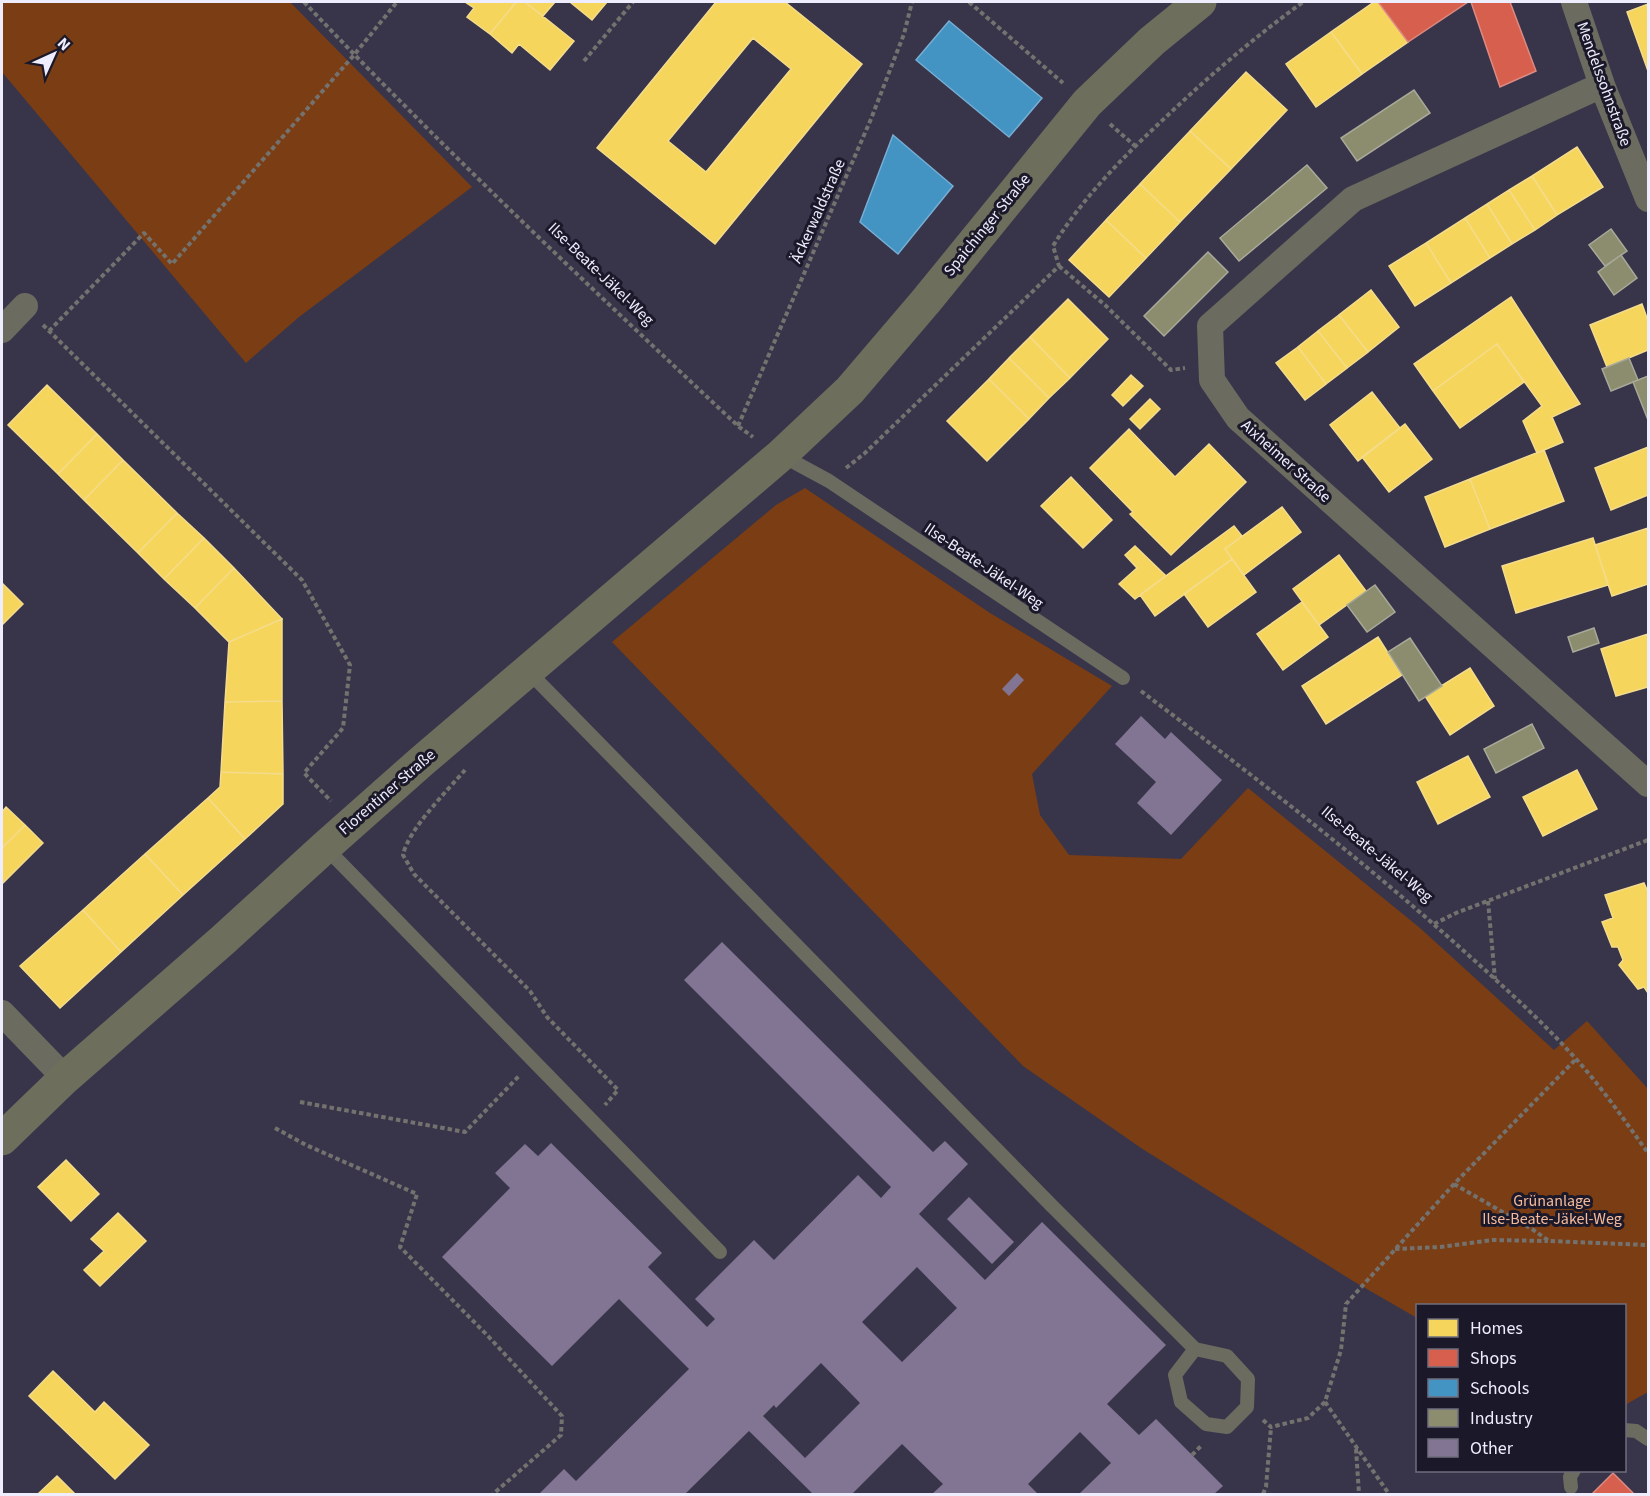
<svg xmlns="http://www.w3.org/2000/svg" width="1650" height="1496" font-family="'Source Sans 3',sans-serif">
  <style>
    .green { fill: #7b3d14 }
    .homes { fill: #f6d55c; stroke: #f4dc8c; stroke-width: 1.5; fill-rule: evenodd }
    .shops { fill: #d6604d; stroke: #dd8a82; stroke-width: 1.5 }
    .schools { fill: #4393c3; stroke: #76aed4; stroke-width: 1.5 }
    .industry { fill: #8c8c6e; stroke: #a9a999; stroke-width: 1.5 }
    .building { fill: #827594; fill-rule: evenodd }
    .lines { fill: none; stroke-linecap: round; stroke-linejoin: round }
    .path { stroke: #74726f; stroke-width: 4; stroke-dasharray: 4.5 3; stroke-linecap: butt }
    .lane { stroke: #6b6b5f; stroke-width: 14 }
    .street { stroke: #6b6b5f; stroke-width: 26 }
    .secondary { stroke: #6e6e5d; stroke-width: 33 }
    .labels { text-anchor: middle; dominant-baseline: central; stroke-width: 6; stroke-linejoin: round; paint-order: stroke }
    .street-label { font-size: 16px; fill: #eeedfd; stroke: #1a1829 }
    .park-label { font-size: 16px; fill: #f4ba9b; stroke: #1a1829 }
  </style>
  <rect width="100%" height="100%" fill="#38354a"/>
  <!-- green -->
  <path class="green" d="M2 2H290L472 187 299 317 246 363 2 72Z
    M805 488 990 613 1112 686 1032 774 1040 815 1069 855 1181 859 1248 788 1420 928 1554 1050 1587 1021 1648 1089V1392L1625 1405 1624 1306H1418L1417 1318 1353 1281 1141 1148 1023 1066 612 642 776 505Z"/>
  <!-- homes -->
  <path class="homes" d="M465 2H516L490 34 467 17 474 8Z
    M516 2H525L574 41 550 70 519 44 512 53 490 34Z
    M525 2H555L543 16Z
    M570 2H607L592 20Z
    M716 2H785L862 64 715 244 597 148ZM753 38 791 69 706 172 668 141Z
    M1374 2H1378L1408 42 1362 74 1331 32Z
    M1648 4V71L1627 12Z
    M1331 32 1362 74 1316 107 1286 64Z
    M1246 72 1287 110 1231 169 1190 131Z
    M1190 131 1231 169 1180 222 1140 184Z
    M1577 147 1603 187 1557 215 1532 176Z
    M1532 176 1557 215 1535 230 1509 190Z
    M1140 184 1180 222 1146 258 1106 220Z
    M1509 190 1535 230 1512 244 1487 204Z
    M1487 204 1512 244 1490 258 1465 218Z
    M1465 218 1490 258 1451 283 1426 243Z
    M1106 220 1146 258 1109 297 1069 260Z
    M1426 243 1451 283 1415 306 1389 266Z
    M1371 290 1399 327 1368 352 1339 315Z
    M1511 297 1580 404 1552 417 1563 442 1537 453 1523 421 1542 406 1497 344 1433 391 1414 364Z
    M1068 299 1108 339 1070 378 1030 337Z
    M1642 304 1648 321V350L1607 367 1590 325Z
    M1339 315 1368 352 1347 368 1318 331Z
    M1318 331 1347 368 1326 384 1298 347Z
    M1030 337 1070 378 1049 398 1009 358Z
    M1497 344 1524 382 1460 428 1433 391Z
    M1298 347 1326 384 1305 400 1276 363Z
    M1009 358 1049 398 1029 419 989 379Z
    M1131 375 1143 386 1123 406 1112 395Z
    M989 379 1029 419 987 461 947 421Z
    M47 385 97 434 58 474 8 425Z
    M1372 392 1400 428 1358 461 1330 425Z
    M1150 399 1160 409 1140 429 1130 419Z
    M1405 424 1432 459 1389 492 1362 457Z
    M1129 429 1175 477 1209 444 1246 482 1171 555 1130 514 1133 512 1090 468Z
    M97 434 123 460 84 500 58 474Z
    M1648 447V495L1611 510 1595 468Z
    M1544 450 1564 501 1490 529 1470 479Z
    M123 460 177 513 138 553 84 500Z
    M1071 477 1112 520 1083 548 1041 506Z
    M1470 479 1490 529 1445 547 1425 497Z
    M1282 507 1301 532 1244 575 1225 549Z
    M177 513 204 538 164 579 138 553Z
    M1234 526 1242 536 1225 549 1232 559 1155 616 1140 595Z
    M1648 528V584L1612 596 1595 545Z
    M204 538 234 568 195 608 164 579Z
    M1593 538 1608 585 1516 613 1502 566Z
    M1135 546 1166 576 1135 599 1119 584 1137 568 1125 555Z
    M1339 555 1366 591 1319 625 1293 589Z
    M1232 559 1256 592 1208 627 1184 594Z
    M234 568 282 619 229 642 195 608Z
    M3 584 23 604 2 625V586Z
    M1302 602 1328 637 1283 670 1257 634Z
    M282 619V701L225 702 229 642Z
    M1648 634V687L1616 696 1601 649Z
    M1378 637 1402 675 1326 724 1302 686Z
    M1470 668 1494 706 1450 735 1425 696Z
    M282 701 283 774 221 772 225 702Z
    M1468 756 1490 797 1438 824 1417 782Z
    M1577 770 1597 809 1543 836 1523 797Z
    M221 772 283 774V804L245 839 208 798 220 787Z
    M208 798 245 839 183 895 145 854Z
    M6 807 25 825 2 848V812Z
    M25 825 43 843 2 884V848Z
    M145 854 183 895 121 952 83 910Z
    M1644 883 1648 892V993L1644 987 1638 989 1619 965 1623 960 1618 947H1612L1602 922 1613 918 1605 895Z
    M83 910 121 952 60 1008 20 966Z
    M66 1160 99 1194 71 1221 38 1187Z
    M118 1213 146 1241 100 1286 84 1270 104 1251 91 1239Z
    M53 1371 95 1412 104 1402 149 1445 115 1479 29 1396Z
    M57 1476 75 1494H38Z"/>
  <!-- shops -->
  <path class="shops" d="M1378 2H1468L1408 42Z
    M1471 2H1510L1536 71 1500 87Z
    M1613 1473 1634 1494H1592Z"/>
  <!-- schools -->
  <path class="schools" d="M949 21 1042 98 1009 137 916 60Z
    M893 135 953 186 898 254 860 222Z"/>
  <!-- industry -->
  <path class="industry" d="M1414 90 1430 113 1357 161 1341 138Z
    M1307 165 1327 188 1239 261 1220 238Z
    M1611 229 1627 251 1605 266 1589 245Z
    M1208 252 1228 272 1164 336 1144 316Z
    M1621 255 1637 278 1614 295 1598 272Z
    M1629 358 1638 380 1611 391 1602 369Z
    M1648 376V420L1633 382Z
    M1375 585 1395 612 1367 632 1347 605Z
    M1594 628 1599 643 1573 652 1568 637Z
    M1410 638 1442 686 1419 701 1388 652Z
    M1532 724 1544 748 1496 773 1484 749Z"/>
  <!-- building -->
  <path class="building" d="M1017 673 1024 680 1009 696 1002 689Z
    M1141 716 1165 739 1171 732 1222 780 1171 835 1137 803 1156 782 1115 744Z
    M722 942 933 1152 945 1141 968 1164 919 1214 985 1280 1042 1222 1166 1345 1107 1404 1139 1435 1156 1419 1223 1486 1214 1494H1079L1111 1463 1080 1432 1028 1484 1038 1494H932L943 1484 902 1444 852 1494H813L749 1431 685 1494H539L564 1469 576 1481 689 1369 619 1299 552 1366 442 1257 510 1188 495 1173 525 1144 538 1156 551 1143 662 1253 648 1267 707 1327 715 1319 695 1299 754 1240 774 1260 858 1175 881 1198 891 1187 684 980ZM917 1267 957 1308 902 1362 862 1322ZM821 1363 860 1403 805 1458 763 1416 774 1405 776 1408Z
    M969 1197 1014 1242 992 1264 947 1219Z"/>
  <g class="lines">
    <!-- path -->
    <path class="path" d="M304 2C443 149 591 288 738 426L753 437
      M969 2 1063 83
      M584 61 633 2
      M1110 124 1135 146
      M1059 266 1105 305 1171 370 1185 368
      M43 325 302 580 350 665 343 728 304 773 331 801
      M49 331 144 233 172 264 354 55 397 2
      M738 426 871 119 904 34 912 2
      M846 468 865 453 1059 266 1053 246C1083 197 1125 155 1167 116 1210 75 1255 37 1303 2
      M1141 691C1252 775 1362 859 1466 953 1504 987 1542 1021 1577 1060 1603 1089 1625 1121 1648 1153
      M465 770C447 791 408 830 403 855L414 874 530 991 547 1017 618 1090 605 1105
      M1488 901 1495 979
      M1434 924 1456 913 1648 840
      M300 1102 465 1132 519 1076
      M275 1128 306 1145 417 1194 400 1247 488 1336 562 1416 561 1435 493 1494
      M1454 1184 1532 1229 1549 1241 1648 1245
      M1395 1249 1440 1247 1492 1240 1548 1241
      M1325 1402 1389 1494
      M1263 1420 1271 1427 1308 1418 1325 1402 1341 1350 1346 1304 1454 1184 1576 1059
      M1356 1449 1359 1494
      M1192 1455 1202 1445
      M1263 1494 1266 1487 1271 1427"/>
    <!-- lane -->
    <path class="lane" d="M781 455 829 481 1123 678
      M528 671 1050 1204 1195 1349 1227 1356 1248 1379 1247 1407 1227 1427 1206 1424 1181 1402 1175 1375 1195 1349
      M325 847 720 1252
      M1624 1430 1636 1431 1648 1439
      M1571 1487 1570 1477 1574 1470"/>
    <!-- street -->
    <path class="street" d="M1574 2 1602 85 1648 199
      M1602 85 1353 199 1210 326 1212 380 1238 418 1648 784
      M2 330 25 306
      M2 1013 65 1078"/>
    <!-- secondary -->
    <path class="secondary" d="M2 1139 65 1078 223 940 325 847 422 761 781 455 850 390 926 301 1087 103 1152 41 1200 2"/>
  </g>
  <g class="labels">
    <!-- street labels -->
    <g class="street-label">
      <text transform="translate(1604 84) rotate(70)">Mendelssohnstraße</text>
      <text transform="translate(818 211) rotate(-66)">Äckerwaldstraße</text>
      <text transform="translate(987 225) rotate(-51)">Spaichinger Straße</text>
      <text transform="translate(601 274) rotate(44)">Ilse-Beate-Jäkel-Weg</text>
      <text transform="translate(1286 461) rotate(42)">Aixheimer Straße</text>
      <text transform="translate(984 566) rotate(34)">Ilse-Beate-Jäkel-Weg</text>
      <text transform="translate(387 792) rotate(-41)">Florentiner Straße</text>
      <text transform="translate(1377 854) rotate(40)">Ilse-Beate-Jäkel-Weg</text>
    </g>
    <!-- park labels -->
    <g class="park-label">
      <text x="1552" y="1201">Grünanlage<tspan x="1552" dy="18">Ilse-Beate-Jäkel-Weg</tspan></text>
    </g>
  </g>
  <!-- border -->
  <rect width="1650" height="1496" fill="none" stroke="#eeedfd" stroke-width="6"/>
  <!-- legend -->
  <rect x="1416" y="1304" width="210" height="168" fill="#1a1829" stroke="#6f6d7e" stroke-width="1.5"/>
  <rect x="1428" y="1319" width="30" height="18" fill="#f6d55c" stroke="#6f6d7e" stroke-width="1.5"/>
  <text x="1470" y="1334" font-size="18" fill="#eeedfd">Homes</text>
  <rect x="1428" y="1349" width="30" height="18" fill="#d6604d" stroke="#6f6d7e" stroke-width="1.5"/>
  <text x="1470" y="1364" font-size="18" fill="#eeedfd">Shops</text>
  <rect x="1428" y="1379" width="30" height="18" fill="#4393c3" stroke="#6f6d7e" stroke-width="1.5"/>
  <text x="1470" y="1394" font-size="18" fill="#eeedfd">Schools</text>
  <rect x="1428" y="1409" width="30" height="18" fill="#8c8c6e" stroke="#6f6d7e" stroke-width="1.5"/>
  <text x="1470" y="1424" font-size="18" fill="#eeedfd">Industry</text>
  <rect x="1428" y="1439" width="30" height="18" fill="#827594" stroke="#6f6d7e" stroke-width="1.5"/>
  <text x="1470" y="1454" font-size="18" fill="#eeedfd">Other</text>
  <!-- north arrow -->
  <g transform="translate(54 54) rotate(45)" stroke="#1a1829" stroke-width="4.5" paint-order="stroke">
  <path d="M0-4.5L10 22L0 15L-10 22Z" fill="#eeedfd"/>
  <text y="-9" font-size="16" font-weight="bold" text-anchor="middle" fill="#eeedfd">N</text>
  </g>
</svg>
